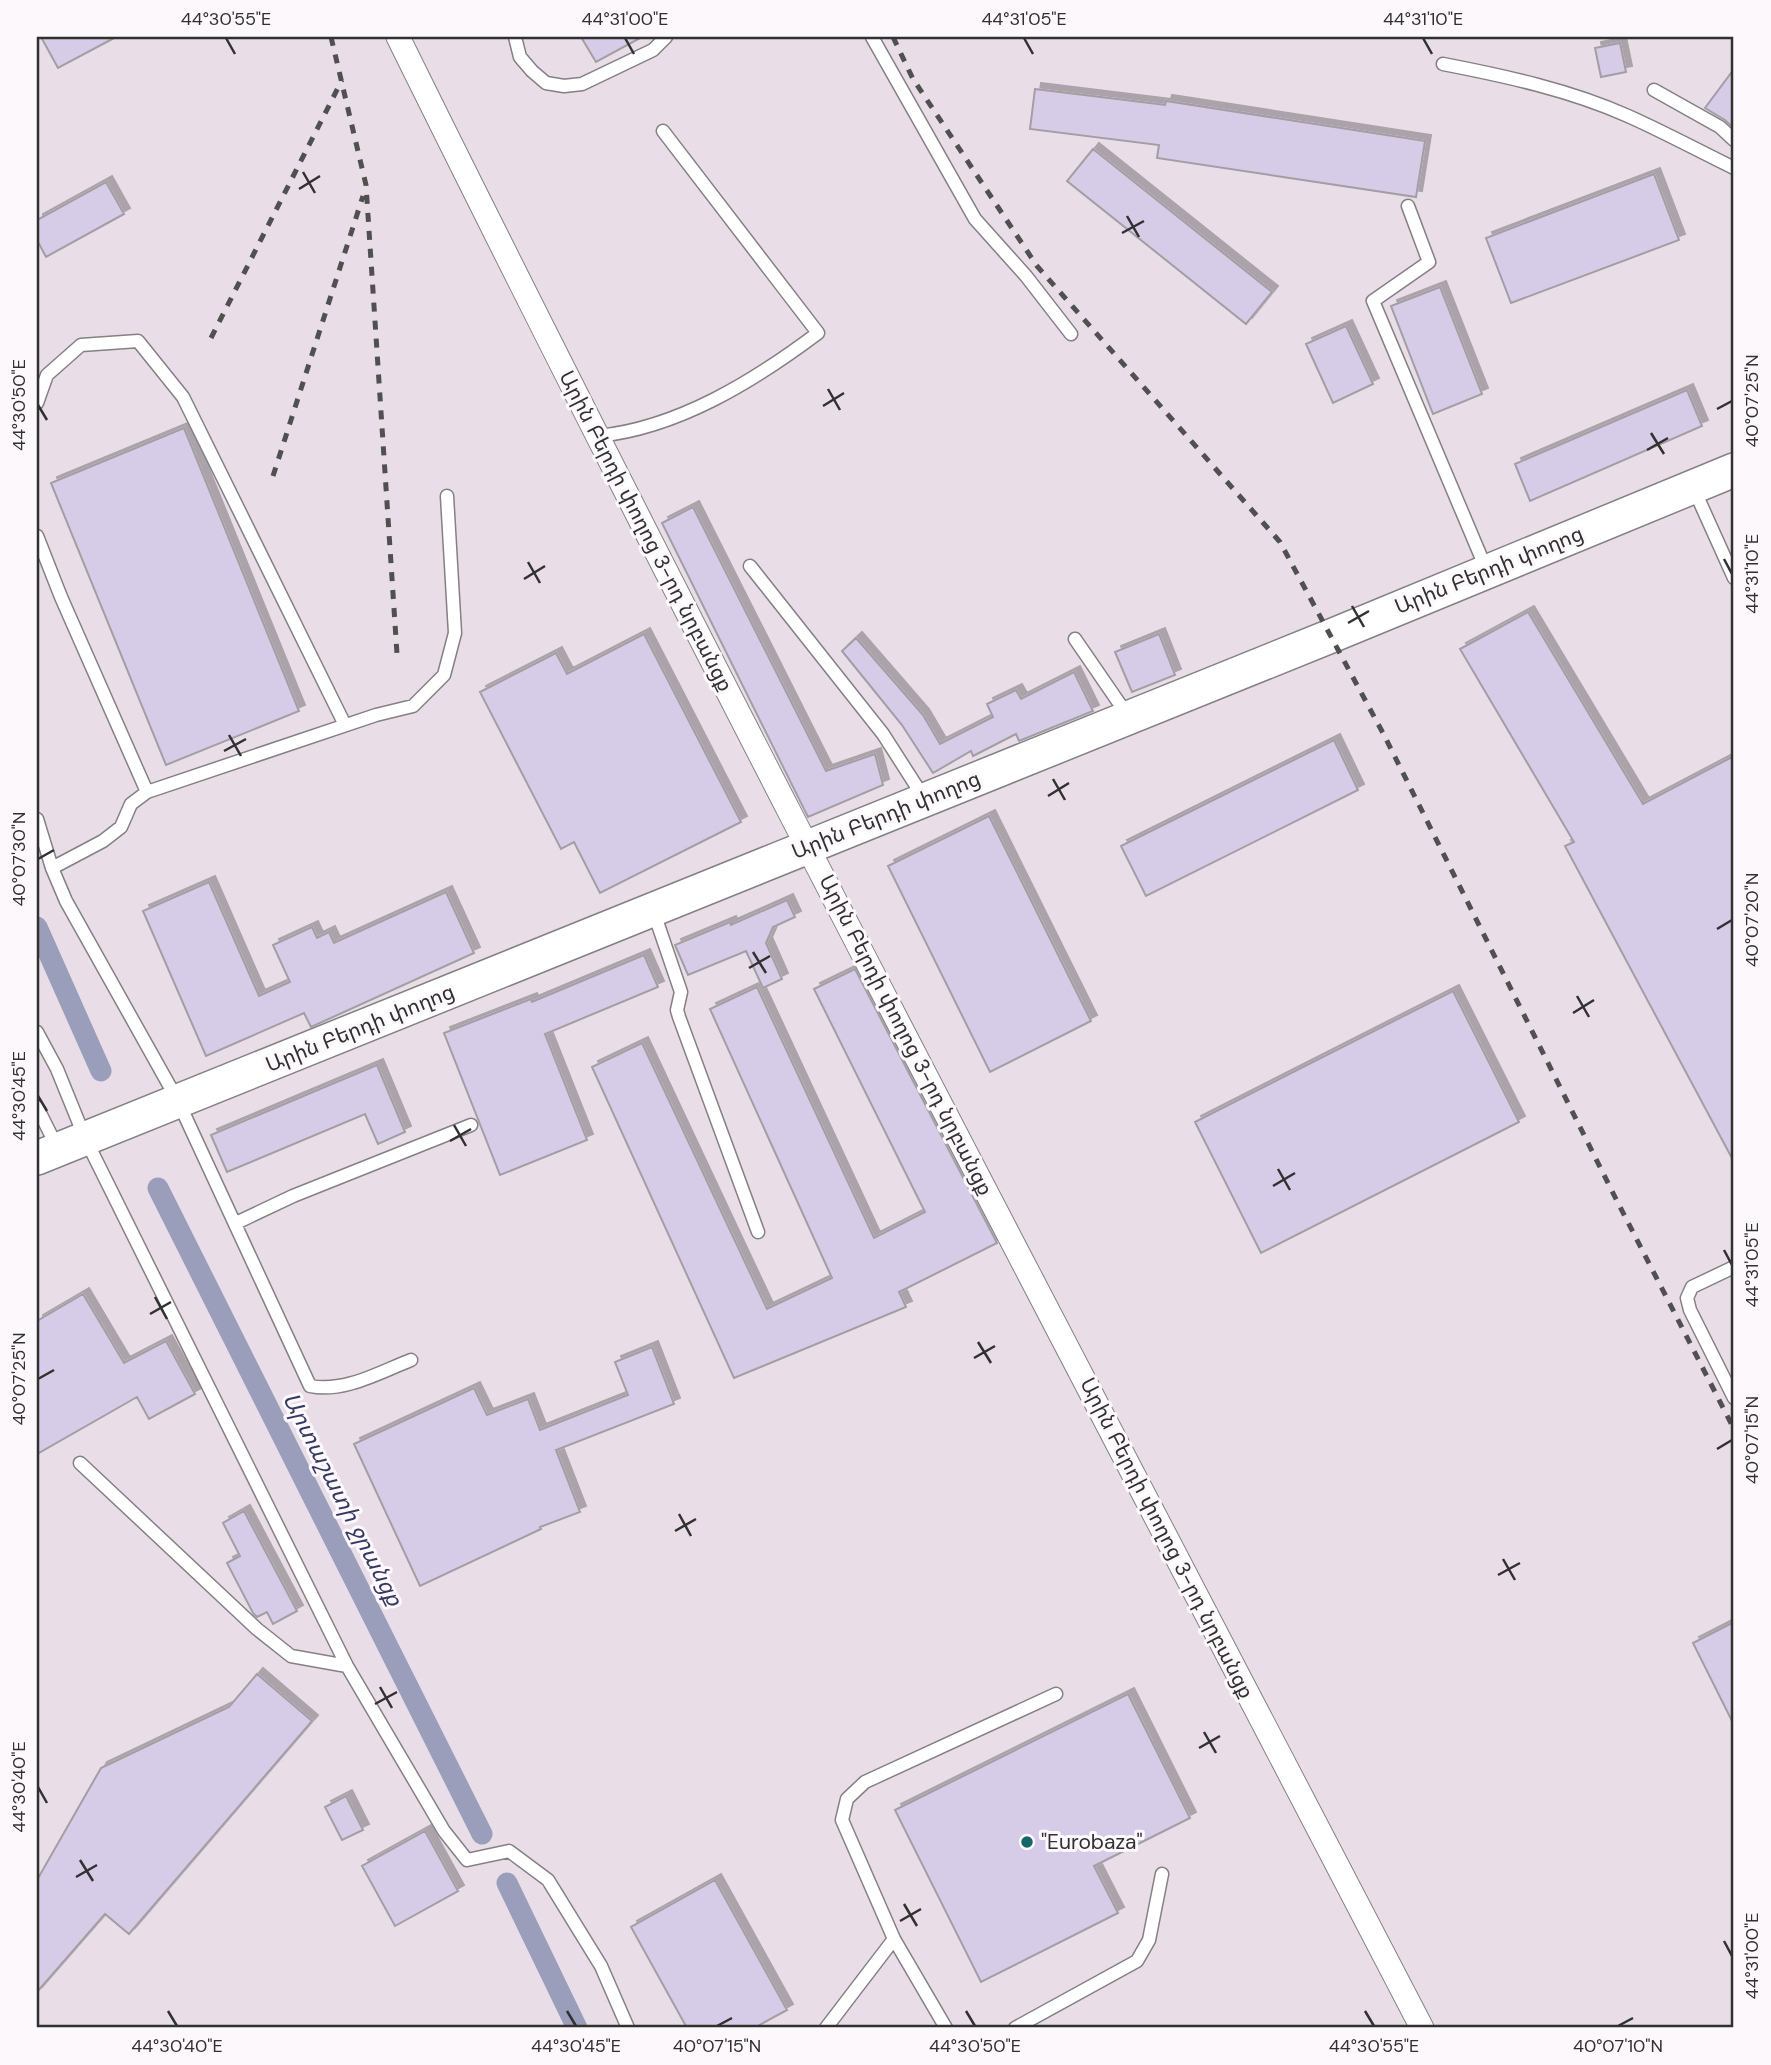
<svg xmlns="http://www.w3.org/2000/svg" width="1771" height="2065" font-family="'DM Sans','Noto Sans Armenian',sans-serif">
  <style>
    .built { fill: #e9dee7 }
    .lines { fill: none; stroke-linecap: round; stroke-linejoin: round }
    .canal { stroke: #9a9eba; stroke-width: 21 }
    .building { fill: #d7cce8; stroke: #a19fa4; stroke-width: 2; filter: url(#shadow) }
    .lane-casing { stroke: #848084; stroke-width: 15 }
    .street-casing { stroke: #848084; stroke-width: 25 }
    .secondary-casing { stroke: #848084; stroke-width: 36 }
    .lane { stroke: #fff; stroke-width: 12 }
    .street { stroke: #fff; stroke-width: 23 }
    .secondary { stroke: #fff; stroke-width: 33 }
    .rail { stroke: #515051; stroke-width: 5; stroke-dasharray: 9 9; stroke-linecap: butt }
    .ticks { fill: none; stroke: #323132; stroke-width: 2.5 }
    .poi-dot { fill: #17656b; stroke: #fdf8fc; stroke-width: 2.5 }
    .labels { text-anchor: middle; dominant-baseline: central; stroke-width: 6; stroke-linejoin: round; paint-order: stroke }
    .street-label { font-size: 21px; fill: #323132; stroke: #fdf8fc }
    .poi-label { font-size: 21px; fill: #323132; stroke: #fdf8fc; text-anchor: start }
    .water-label { font-size: 23px; font-style: italic; fill: #353861; stroke: #fdf8fc }
    .neatline { fill: none; stroke: #323132; stroke-width: 2.5 }
    .ticks-label { font-size: 18px; text-anchor: middle; fill: #323132 }
  </style>
  <defs>
    <filter id="shadow"><feDropShadow dx="6" dy="-6" stdDeviation="0" flood-color="#0004"/></filter>
  </defs>
  <rect width="100%" height="100%" fill="#efebef"/>
  <!-- built -->
  <path class="built" d="M37 37H1734V2028H37Z"/>
  <g class="lines">
    <!-- canal -->
    <path class="canal" d="M37 927 101 1071
      M158 1188 482 1834
      M507 1883 577 2028"/>
  </g>
  <!-- building -->
  <path class="building" d="M41 37H116L58 68Z
    M581 37H642L596 62Z
    M1620 43 1626 72 1601 77 1595 48Z
    M1734 69V128L1725 120 1705 108Z
    M1035 89 1165 105 1166 101 1425 141 1416 197 1157 158 1159 145 1030 129Z
    M1093 149 1272 292 1246 324 1067 181Z
    M1654 174 1679 240 1511 303 1486 238Z
    M106 182 124 214 46 257 37 240V220Z
    M1440 287 1482 394 1433 414 1391 306Z
    M1346 326 1373 384 1333 403 1306 344Z
    M1687 390 1702 426 1530 501 1515 464Z
    M184 428 299 711 166 765 51 483Z
    M693 507 826 771 875 754 883 785 808 817 662 523Z
    M1528 612 1643 804 1734 756V1162L1565 846 1574 842 1460 649Z
    M644 634 741 822 600 893 574 842 561 849 480 692 556 653 567 674Z
    M1159 634 1175 675 1132 692 1115 652Z
    M856 638 923 715 940 744 993 717 987 704 1016 690 1021 699 1074 672 1093 711 1019 741 1016 734 973 756 971 751 933 773 902 725 842 651Z
    M1334 740 1358 790 1146 896 1121 846Z
    M989 816 1091 1021 990 1072 888 866Z
    M209 882 259 996 290 982 273 945 312 927 317 938 329 932 334 943 446 892 474 953 311 1027 304 1013 206 1056 143 911Z
    M787 900 795 917 773 927 766 943 782 979 763 988 746 951 688 975 675 945 730 922 731 925Z
    M644 955 658 987 545 1034 587 1140 500 1175 444 1033 531 999 532 1002Z
    M855 969 997 1243 899 1292 906 1307 734 1378 592 1067 642 1043 767 1309 832 1278 710 1009 757 987 874 1238 925 1212 814 989Z
    M1453 991 1519 1122 1261 1253 1195 1122Z
    M377 1065 405 1132 378 1144 365 1114 227 1172 211 1135Z
    M83 1294 124 1363 166 1341 195 1394 149 1419 137 1397 37 1454V1321Z
    M652 1347 674 1404 556 1450 580 1512 540 1527 541 1529 420 1586 354 1444 474 1388 487 1415 528 1399 540 1430 628 1395 615 1362Z
    M244 1511 297 1611 273 1624 267 1612 257 1617 253 1613 227 1563 240 1556 223 1523Z
    M1734 1622V1725L1693 1643Z
    M257 1674 312 1721 129 1934 105 1914 37 1992V1880L101 1768 229 1707Z
    M1128 1694 1190 1818 1094 1866 1118 1913 981 1982 895 1810Z
    M346 1796 363 1830 342 1840 325 1807Z
    M425 1831 458 1891 395 1926 362 1866Z
    M715 1880 787 2010 754 2028H687L631 1927Z"/>
  <g class="lines">
    <!-- lane casing -->
    <g class="lane-casing">
      <path id="lane" d="M515 37 520 57 532 71 546 83 564 86 582 84 653 50 666 37
        M872 37 975 219 1026 276 1071 334
        M1443 64C1505 76 1570 90 1628 116 1664 132 1699 151 1734 168
        M1654 90 1720 127 1734 140
        M1408 206 1429 262 1373 301 1487 571
        M37 403 47 375 81 345 138 341 183 397 345 725
        M598 436C678 428 754 381 818 333L663 131
        M1693 487 1734 578
        M37 536 61 597 147 792
        M750 566 883 734 924 798
        M1075 639 1128 716
        M37 819 52 868 66 901 178 1101 310 1386C344 1393 380 1372 411 1360
        M52 868 103 841 121 827 131 804 147 792 376 715 413 706 444 675 455 633 447 496
        M653 910 681 992 677 1010 679 1017 758 1232
        M37 1032 57 1069 85 1138 347 1666 444 1831 467 1860 509 1851 548 1880 601 1966 628 2028
        M37 1107 58 1149
        M236 1223 293 1196 471 1125
        M1734 1267 1692 1287 1687 1298 1690 1310 1734 1398
        M80 1463 257 1629 291 1656 347 1666
        M894 1939 946 2028
        M826 2028 894 1939 842 1820 847 1799 865 1782 1056 1694
        M1015 2028 1137 1961 1149 1940 1162 1874"/>
    </g>
    <!-- street casing -->
    <g class="street-casing">
      <path id="street" d="M398 37C728 706 1078 1366 1422 2028"/>
    </g>
    <!-- secondary casing -->
    <g class="secondary-casing">
      <path id="secondary" d="M37 1158 1331 636 1734 470"/>
    </g>
    <!-- lane -->
    <use href="#lane" class="lane"/>
    <!-- street -->
    <use href="#street" class="street"/>
    <!-- secondary -->
    <use href="#secondary" class="secondary"/>
    <!-- rail -->
    <path class="rail" d="M331 37 366 185 397 654
      M893 37 913 79 1037 266 1280 542 1384 735 1615 1197 1734 1429
      M211 338 342 80
      M273 476 363 196"/>
  </g>
  <!-- ticks -->
  <path class="ticks" d="M226 38 235 54M625 38 634 54M1024 38 1033 54M1423 38 1432 54M303 172 315 193M299 189 320 176M1127 216 1139 237M1122 233 1144 221M828 389 840 410M38 405 47 420M823 406 844 393M1717 409 1732 401M1651 433 1664 454M1647 450 1668 438M1724 559 1732 574M528 562 540 583M524 579 545 566M1352 606 1364 627M1348 623 1369 611M229 735 241 756M224 751 246 739M1053 779 1065 800M1048 796 1069 783M38 859 54 850M1717 929 1732 920M753 952 766 973M749 968 770 956M1577 996 1589 1017M1573 1013 1594 1000M38 1096 47 1111M454 1125 466 1146M450 1141 471 1129M1278 1169 1290 1190M1273 1186 1295 1173M1724 1250 1732 1265M155 1297 167 1319M150 1314 171 1302M978 1342 991 1363M974 1358 995 1346M38 1379 54 1370M1717 1449 1732 1440M679 1514 691 1536M675 1531 696 1519M1503 1559 1515 1580M1498 1575 1520 1563M380 1687 392 1708M375 1704 397 1692M1204 1732 1216 1753M1199 1748 1220 1736M38 1787 47 1803M80 1860 93 1881M76 1877 97 1865M904 1904 917 1926M900 1921 921 1909M1724 1941 1732 1956M168 2011 177 2026M567 2011 576 2026M966 2011 975 2026M1365 2011 1374 2026M717 2026 732 2018M1618 2026 1633 2018"/>
  <!-- markers -->
  <circle class="poi-dot" cx="1027" cy="1842" r="7"/>
  <g class="labels">
    <!-- street labels -->
    <g class="street-label">
      <text transform="translate(646 531) rotate(63)">Արին Բերդի փողոց 3-րդ նրբանցք</text>
      <text transform="translate(1489 570) rotate(-22)">Արին Բերդի փողոց</text>
      <text transform="translate(886 815) rotate(-22)">Արին Բերդի փողոց</text>
      <text transform="translate(360 1028) rotate(-22)">Արին Բերդի փողոց</text>
      <text transform="translate(906 1035) rotate(63)">Արին Բերդի փողոց 3-րդ նրբանցք</text>
      <text transform="translate(1167 1538) rotate(63)">Արին Բերդի փողոց 3-րդ նրբանցք</text>
    </g>
    <!-- poi labels -->
    <g class="poi-label">
      <text x="1041" y="1842">"Eurobaza"</text>
    </g>
    <!-- water labels -->
    <g class="water-label">
      <text transform="translate(343 1499) rotate(63)">Արտաշատի ջրանցք</text>
    </g>
  </g>
  <!-- border -->
  <rect width="1771" height="2065" fill="none" stroke="#fdf8fc" stroke-width="77"/>
  <rect x="38" y="38" width="1694" height="1988" class="neatline"/>
  <g class="ticks-label">
    <text x="226" y="25">44°30'55"E</text>
    <text x="625" y="25">44°31'00"E</text>
    <text x="1024" y="25">44°31'05"E</text>
    <text x="1423" y="25">44°31'10"E</text>
    <text transform="translate(1752 401) rotate(-90)" y="6">40°07'25"N</text>
    <text transform="translate(19 405) rotate(-90)" y="6">44°30'50"E</text>
    <text transform="translate(1752 574) rotate(-90)" y="6">44°31'10"E</text>
    <text transform="translate(19 859) rotate(-90)" y="6">40°07'30"N</text>
    <text transform="translate(1752 920) rotate(-90)" y="6">40°07'20"N</text>
    <text transform="translate(19 1096) rotate(-90)" y="6">44°30'45"E</text>
    <text transform="translate(1752 1265) rotate(-90)" y="6">44°31'05"E</text>
    <text transform="translate(19 1379) rotate(-90)" y="6">40°07'25"N</text>
    <text transform="translate(1752 1440) rotate(-90)" y="6">40°07'15"N</text>
    <text transform="translate(19 1787) rotate(-90)" y="6">44°30'40"E</text>
    <text transform="translate(1752 1956) rotate(-90)" y="6">44°31'00"E</text>
    <text x="177" y="2052">44°30'40"E</text>
    <text x="576" y="2052">44°30'45"E</text>
    <text x="717" y="2052">40°07'15"N</text>
    <text x="975" y="2052">44°30'50"E</text>
    <text x="1374" y="2052">44°30'55"E</text>
    <text x="1618" y="2052">40°07'10"N</text>
  </g>
</svg>
